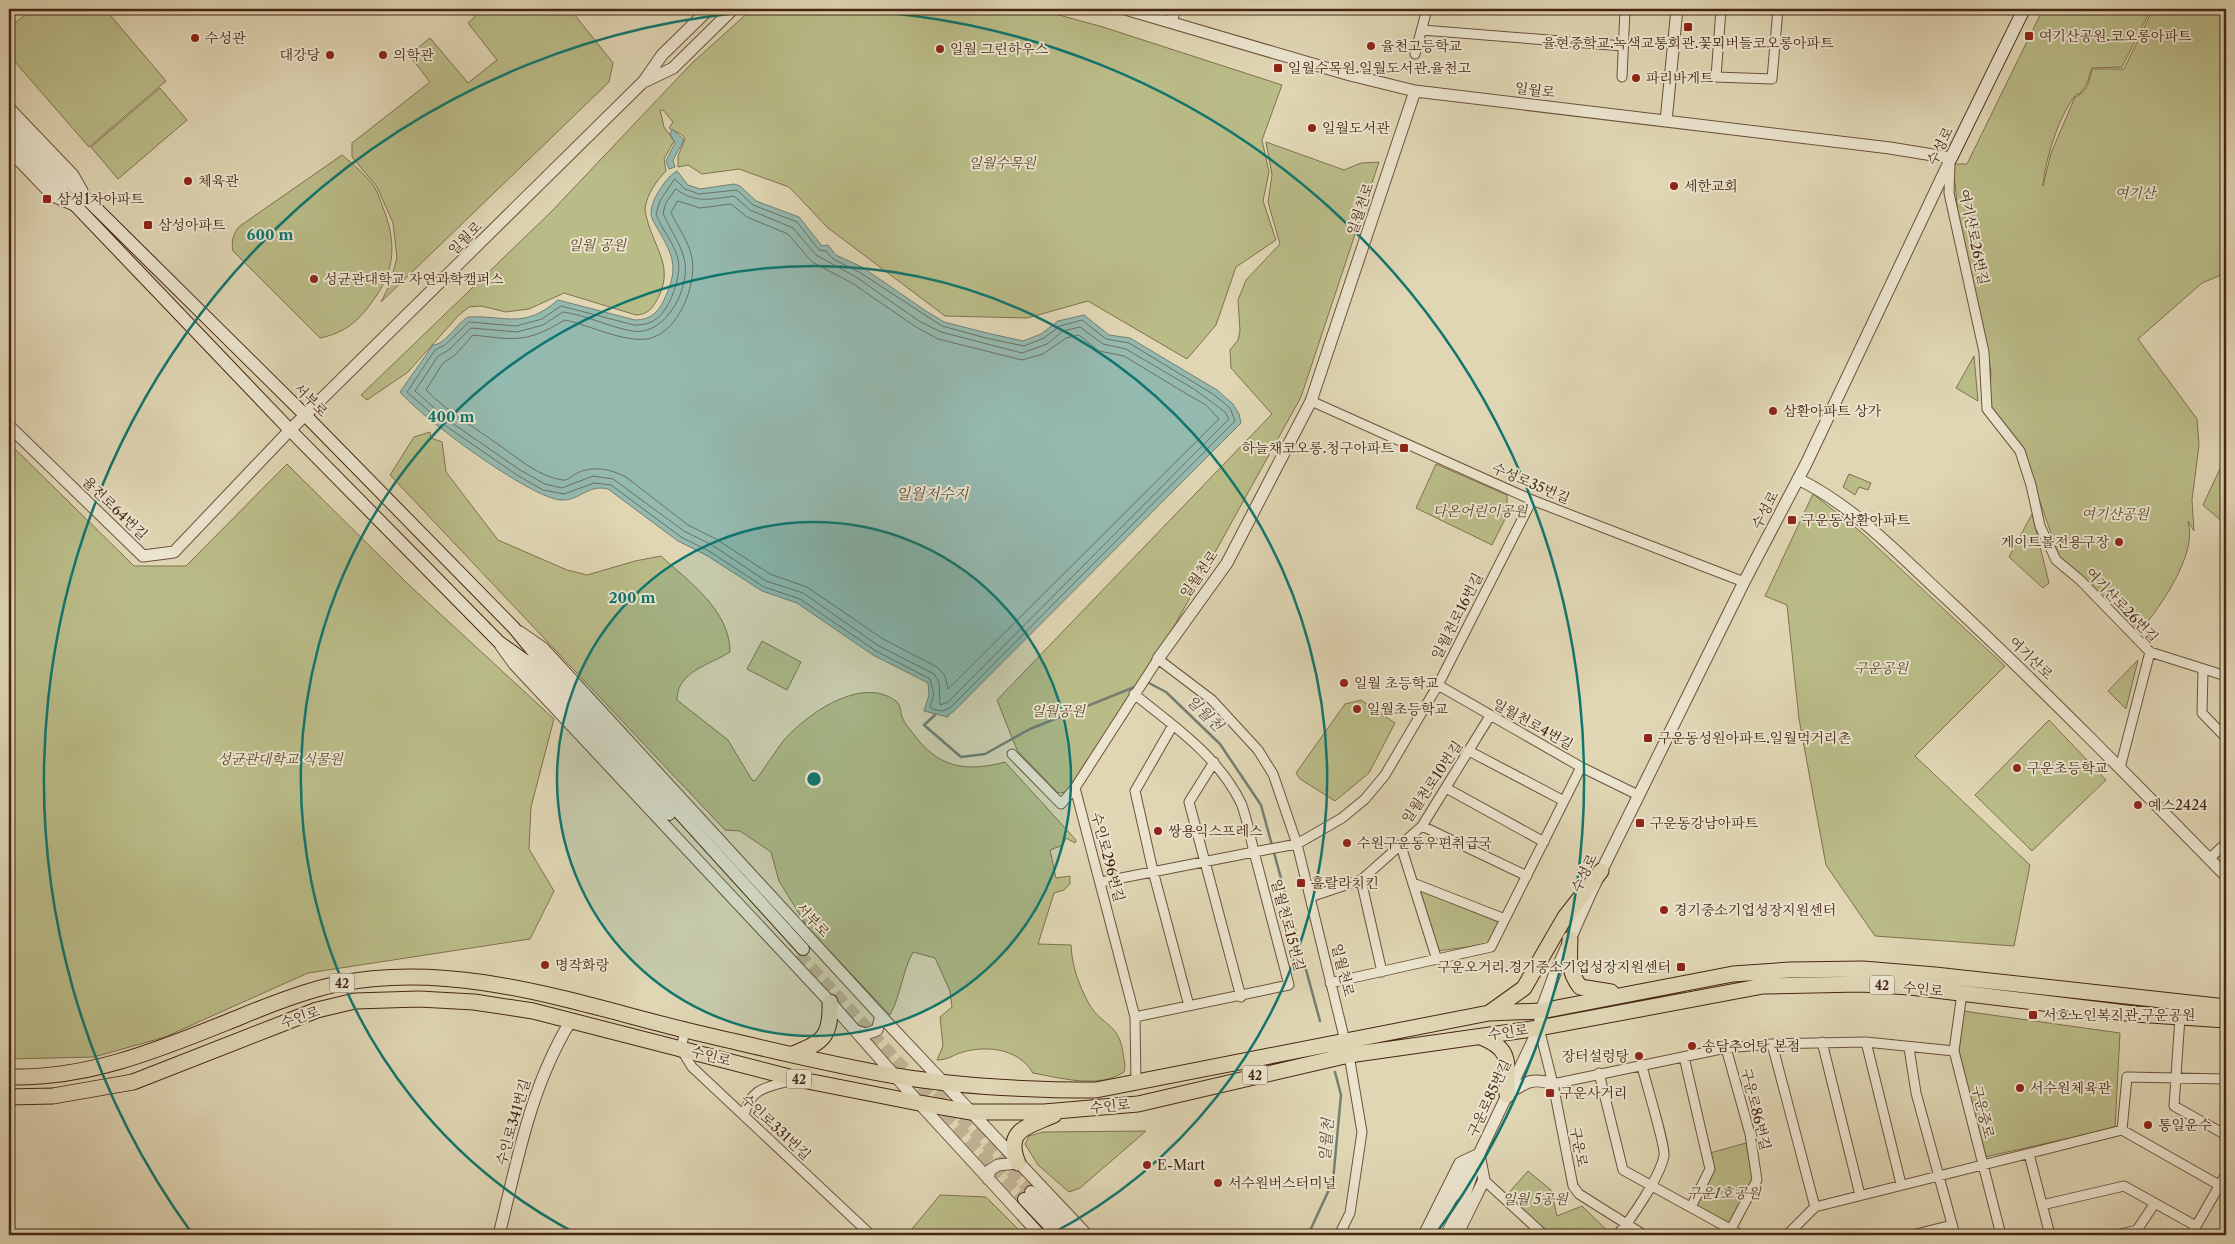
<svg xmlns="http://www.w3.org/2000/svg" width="2235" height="1244" font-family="'Libre Caslon Text','Noto Serif KR',serif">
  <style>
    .green { fill: #babc88; stroke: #80714e }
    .water { fill: #94b9af; stroke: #757e71 }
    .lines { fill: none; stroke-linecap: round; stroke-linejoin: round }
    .shore { stroke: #6d7061; stroke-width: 1 }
    .stream { stroke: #757e71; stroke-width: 2.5 }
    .secondary-tunnel { stroke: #c1b394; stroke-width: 12; stroke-dasharray: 12 6; stroke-linecap: butt }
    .minor-casing { stroke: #6c523b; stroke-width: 11 }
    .tertiary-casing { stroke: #6c523b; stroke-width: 13 }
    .secondary-casing { stroke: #462613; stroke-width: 14 }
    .primary-casing { stroke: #462613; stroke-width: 17 }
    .trunk-casing { stroke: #462613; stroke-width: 17 }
    .minor { stroke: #ebe4ce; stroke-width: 9 }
    .tertiary { stroke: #ebe4ce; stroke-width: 11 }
    .secondary { stroke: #ebe4ce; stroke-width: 12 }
    .primary { stroke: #e0d6b4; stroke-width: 15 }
    .trunk { stroke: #e0d6b4; stroke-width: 15 }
    .ring { fill: none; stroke: #0f766e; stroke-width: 2.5 }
    .poi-dot { fill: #8f2418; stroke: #ebe4ce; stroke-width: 2 }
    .labels { text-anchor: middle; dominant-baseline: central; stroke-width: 4; stroke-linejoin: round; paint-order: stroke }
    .shield { fill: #ebe4ce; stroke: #785f4b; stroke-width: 1 }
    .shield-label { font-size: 12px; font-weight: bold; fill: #462613 }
    .poi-label { font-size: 14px; fill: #462613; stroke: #ebe4ce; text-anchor: start }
    .street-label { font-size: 14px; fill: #462613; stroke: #ebe4ce }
    .park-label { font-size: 14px; font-style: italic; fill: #5d442a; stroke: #ebe4ce }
    .water-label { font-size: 15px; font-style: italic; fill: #5a4b3a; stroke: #ebe4ce }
    .centre { fill: #0f766e; stroke: #ebe4ce; stroke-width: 2.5 }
    .ring-label { font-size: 15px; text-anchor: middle; font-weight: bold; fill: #0f766e; stroke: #ebe4ce; stroke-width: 4; stroke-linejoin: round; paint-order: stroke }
  </style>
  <rect width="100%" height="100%" fill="#e0d6b4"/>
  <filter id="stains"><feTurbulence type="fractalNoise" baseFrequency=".004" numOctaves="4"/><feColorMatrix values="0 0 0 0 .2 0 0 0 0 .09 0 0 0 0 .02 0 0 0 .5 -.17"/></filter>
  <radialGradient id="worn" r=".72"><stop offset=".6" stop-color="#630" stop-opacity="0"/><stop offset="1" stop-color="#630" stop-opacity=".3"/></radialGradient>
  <!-- green -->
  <path class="green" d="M32 9H105L166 81 89 147 9 55V28Z
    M483 9H570L613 63 609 82 381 302 389 286 397 258 393 223 377 187 352 157V143L430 82 409 55 430 38 468 83 497 60 468 23Z
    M752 9H1037L1103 27 1282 85 1262 140 1269 172 1263 201 1276 240 1236 267 1216 325 1187 359 1088 301 1027 318 945 316 828 228 789 187 739 169 702 174 688 165 678 167V156L685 139 682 135 669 128 673 122 663 110H660L664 127 674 141 664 159 666 171C657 180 647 194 645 208 645 213 647 218 648 223 657 252 674 269 657 300 651 310 648 314 636 315L564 293 529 309 506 312 481 306 469 307 459 315 408 372 367 400 361 395 551 212 691 64Z
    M2043 9H2151L2122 67 2092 68C2089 76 2087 87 2080 93 2076 96 2077 92 2074 97 2058 119 2045 160 2043 186L2051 153 2075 97C2088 92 2089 81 2092 69H2124L2153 9H2226V273L2202 283 2138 339 2197 419 2199 445 2192 500 2194 531 2188 521C2198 555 2160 606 2140 632L2127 624 2059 556 2022 450 1989 409 1991 371 1959 225 1955 183 1953 180 1954 164H1967Z
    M160 88 187 120 118 179 91 147Z
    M1266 142 1344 170 1361 163 1379 162 1301 397 1161 650 1066 792 1058 793 1017 750 997 700 1272 414 1231 368 1230 350 1238 340 1240 331 1238 300 1246 280 1280 244 1268 202 1272 175Z
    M342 155C354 165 366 175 375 188 378 193 380 200 382 205 397 242 396 270 372 302 358 322 344 333 320 338L233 251C231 242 233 233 240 226Z
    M1974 356 1978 401 1956 388Z
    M430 432 431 438 442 442 446 472 498 540 567 570 587 575 635 561 661 556C689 582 730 610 730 652 710 665 677 671 677 700L728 740 752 780 755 781C765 768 774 753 784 740 807 714 863 674 897 702 902 707 900 714 903 719 905 724 909 728 912 732 937 767 964 773 1005 762L1076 840 1075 843 1066 838 1063 845 1050 850 1056 878 1070 876V884L1064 890 1054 893 1038 944 1071 945C1072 967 1079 985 1089 1004 1102 1026 1119 1023 1123 1053 1124 1060 1126 1066 1124 1072 1098 1089 1061 1078 1033 1073 1019 1049 988 1045 963 1052 953 1055 948 1060 937 1060L943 1046 940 1017 952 1007 950 991 935 958 913 952C902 972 901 995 890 1015L808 928 779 881 771 852 740 831 725 830 390 475 414 437Z
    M9 443 134 566H186L287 464 410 586 554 719 531 807 529 849 554 891 530 939 308 973 165 1037 94 1057 9 1059Z
    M2226 456V525L2203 505Z
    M1436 464 1507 495V515L1492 545 1416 508Z
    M1849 474 1871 483 1868 490 1859 487 1855 495 1843 487Z
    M1813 494 1861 532 2005 666 1915 756 2030 865 2014 946 1875 936 1826 865 1799 719 1787 605 1765 596Z
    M2032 514 2049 583 2043 588 2009 557Z
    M762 641 801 662 787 690 747 669Z
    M2138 660 2126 709 2108 691Z
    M1361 700 1395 723 1369 773 1335 801 1300 779 1296 773 1345 704Z
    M2049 720 2106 780 2032 851 1975 795Z
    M1420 890 1498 922 1488 944 1438 951Z
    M1963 1011 2120 1033 2115 1128 1985 1157 1959 1051Z
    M1146 1131 1080 1188 1069 1192 1038 1165 1025 1144 1029 1136 1043 1132Z
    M1746 1143 1753 1179 1730 1225 1694 1206 1713 1170 1710 1153Z
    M1528 1171 1551 1190 1557 1216 1582 1206 1612 1235H1549L1506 1196Z
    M940 1195 986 1197 1024 1235H907Z"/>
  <!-- water -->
  <path class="water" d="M672 129 684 140 673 160 675 167 669 169 666 161 675 143 670 133Z
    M677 171 688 185 700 189 734 184 740 186 756 201 799 217 822 246 828 245 836 255 862 267 926 311 944 322 987 333 1023 341 1041 334 1058 321 1084 315 1109 335 1130 338 1217 390 1233 404 1239 414 1241 423 953 712 949 714 948 717 924 711 929 695 928 683 873 655 797 603 762 591 706 555 678 541 608 489C587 484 580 501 561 500 530 498 422 418 400 392L433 345C446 344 457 323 468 317 507 315 523 330 558 300L635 320C650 320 658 313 664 300 678 270 675 259 659 231 656 226 651 219 651 213 651 200 666 177 677 171Z"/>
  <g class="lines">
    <!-- shore -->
    <path class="shore" d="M675 179 685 189 699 194 737 190 753 205 797 222 819 250 826 251 833 259 859 272 942 326 986 338 1024 346 1044 338 1060 326 1082 320 1106 339 1129 343 1213 394 1230 408 1235 421 951 707 943 711 932 709 930 706 934 694 930 679 876 651 800 599 764 587 709 551 681 537 611 485 594 483 564 494 543 490 517 475 446 426 407 392 435 350 445 345 469 322 516 326 542 319 561 306 634 325C643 325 649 324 656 319 670 310 682 275 678 259 674 243 662 230 656 214L660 201Z
      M676 189C695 204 712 199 734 196L750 210 793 228 816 255 856 277 919 321 941 332 1022 353 1047 344 1063 331 1080 327 1103 344 1126 349 1194 389 1225 412 1229 419 948 702 940 705 939 682 934 674 879 646 803 593 766 581 712 545 684 531 613 479 593 476 562 488 545 484 520 470 449 421 415 391 438 356 449 350 471 328 517 332 543 325 563 312C586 315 609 327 632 331 666 337 692 286 684 258 680 242 669 228 663 213L666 203Z
      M678 201 700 208 731 204 747 217 788 234 812 262 852 283 916 327 938 339 1022 360 1043 354 1066 338 1079 335 1099 351 1124 356 1190 396 1206 405 1219 419 948 689 945 676 937 667 883 639 807 587 770 574 716 539 688 525 626 477C610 469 593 465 575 474 571 477 567 481 562 480 538 476 519 459 499 445 474 427 448 412 426 390L443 363 455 355 473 335C517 340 526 343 565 320 589 325 622 342 647 339 678 334 697 285 692 258 689 242 678 227 671 213Z"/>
    <!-- stream -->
    <path class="stream" d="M1147 682 1166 692 1220 744 1261 805 1320 1021
      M935 715 924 725 961 757 985 754 1030 729 1137 686
      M1308 1235 1333 1181 1341 1095 1335 1072"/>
    <!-- secondary-tunnel -->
    <path class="secondary-tunnel" d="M799 954 1024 1199
      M925 1078 1031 1192"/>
    <!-- minor casing -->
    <g class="minor-casing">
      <path id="minor" d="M1721 9 1716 77 1772 79 1778 9
        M1422 30 1623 46
        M1415 54 1427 9
        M1622 77 1625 9
        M1950 163 1949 193 1984 352 1987 409 2020 451 2031 485 2040 526 2056 560 2080 580 2150 652 2120 768
        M1311 401 1532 500 1744 582
        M2150 652 2226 676
        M2203 670 2202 713 2226 738
        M1134 694C1174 726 1218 756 1241 803 1247 818 1250 836 1254 852L1297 844 1342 818 1365 799 1385 775 1438 685 1532 500
        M1173 725 1135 791 1153 871 1189 1006
        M1469 751 1564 801
        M1012 754 1061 804 1075 788
        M1214 762 1189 802 1241 997
        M1581 767 1638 795
        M1446 788 1544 842
        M1422 826 1527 876
        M1401 846 1437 960
        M2209 859 2226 843
        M1361 880 1382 972
        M1101 882 1254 852 1289 985 1135 1017
        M1413 883 1505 919
        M1310 897 1361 880 1422 826 1490 716
        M1330 983 1491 947 1581 767 1438 685
        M1962 993 1954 1051 2001 1235
        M2180 1017 2174 1106 2226 1135
        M1539 1028 1553 1084 1573 1186 1579 1194 1644 1235
        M685 1030 681 1049 692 1067 871 1235
        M1822 1042 1860 1195
        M1866 1042 1901 1184
        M1772 1044 1815 1207
        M1726 1048 1750 1134 1757 1180 1731 1229
        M1909 1048 1916 1093 1955 1235
        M1684 1057 1710 1169 1691 1207
        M1599 1073 1623 1170 1741 1235
        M1136 1083 1135 1017 1075 788 1158 659 1212 700 1258 750 1273 774 1297 844 1345 1041
        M1553 1084 1726 1048 1772 1044 1866 1042 1954 1051
        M744 1116C750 1087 768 1087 793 1080
        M2122 1130 2127 1077 2226 1079
        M2029 1154 2050 1235
        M1484 1180 1544 1235
        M2042 1205 2124 1186 2196 1226
        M1339 1235 1350 1213 1362 1132 1349 1055
        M1617 1235C1632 1219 1660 1176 1664 1156 1666 1147 1645 1080 1642 1066
        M1787 1235 1815 1207 2122 1130 2226 1189
        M1912 1235 1952 1225
        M2116 1235 2137 1230 2155 1203
        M2191 1235 2226 1174"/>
    </g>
    <!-- tertiary casing -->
    <g class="tertiary-casing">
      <path id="tertiary" d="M1125 9 1350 75 1415 91 1890 148 1951 158 1806 464 1744 582 1591 892 1555 973 1541 1011 1539 1028 1479 1154 1449 1202 1433 1235
        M1171 22 1175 9
        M646 81 673 68 733 9
        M9 108 73 175 82 191
        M1666 121 1677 9
        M9 150 53 196 74 205
        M9 426 143 556 174 552 290 430 644 81 662 55 709 9
        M1798 479C1856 507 1901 557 1948 600 2043 689 2135 783 2226 876
        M520 632 543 648 881 1016 1087 1235
        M501 646 514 664 830 1002 919 1103 1040 1235
        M1158 659 1227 563 1311 401 1415 91
        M856 1031 866 1034 877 1030 881 1016
        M1508 1094C1526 1082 1532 1077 1553 1084
        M988 1179 990 1170 998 1165 1018 1163
        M499 1235C517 1162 530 1088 570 1022
        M1424 1235 1460 1163 1479 1154
        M1446 1235 1461 1206 1472 1174
        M1457 1235 1484 1180 1479 1154"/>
    </g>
    <!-- secondary casing -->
    <g class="secondary-casing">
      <path id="secondary" d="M9 122 306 416 514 628 536 655 803 949
        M9 136 290 430 499 642 527 662 669 814
        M1951 158 2024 9
        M1031 1192 1072 1235
        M1024 1199 1058 1235"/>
    </g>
    <!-- primary casing -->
    <g class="primary-casing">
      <path id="primary" d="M1570 939C1569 958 1568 971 1580 987L1611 992
        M1489 1013 1524 988 1565 917 1601 871
        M685 1030C755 1046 825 1064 896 1076 962 1087 1029 1090 1096 1090L1489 1013 1541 1011 1733 974 1790 970 1863 969 1935 975 2226 1007
        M1481 1037C1514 1050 1506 1064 1507 1095
        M681 1049 797 1079 919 1103 971 1112H1044L1138 1104 1349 1055 1539 1028 1763 986 1861 984 1910 987 2135 1014 2226 1020
        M793 1054C824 1042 831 1036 830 1002
        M1018 1163C1004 1129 1028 1127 1054 1115"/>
    </g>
    <!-- trunk casing -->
    <g class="trunk-casing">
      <path id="trunk" d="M9 1077C92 1079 165 1047 240 1017 271 1004 304 991 337 984 454 960 572 1002 685 1030
        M9 1097 53 1096 133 1082 317 1010 355 1001 419 999 474 1002 533 1011 681 1049"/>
    </g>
    <!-- minor -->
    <use href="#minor" class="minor"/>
    <!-- tertiary -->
    <use href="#tertiary" class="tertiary"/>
    <!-- secondary -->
    <use href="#secondary" class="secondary"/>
    <!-- primary -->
    <use href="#primary" class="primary"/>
    <!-- trunk -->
    <use href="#trunk" class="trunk"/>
  </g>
  <!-- distance rings -->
  <circle cx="814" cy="779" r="257" fill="#0f766e" fill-opacity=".12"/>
  <g class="ring">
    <circle cx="814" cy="779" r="257"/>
    <path d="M577 1234A513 513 0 1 1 1051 1234"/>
    <path d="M191 1232A770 770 0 1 1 1437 1232"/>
  </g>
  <!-- markers -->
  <g class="poi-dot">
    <rect x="1683" y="22" width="10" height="10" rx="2.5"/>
    <rect x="2024" y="31" width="10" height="10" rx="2.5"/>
    <circle cx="195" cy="38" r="5"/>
    <circle cx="1371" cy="46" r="5"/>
    <circle cx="940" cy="49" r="5"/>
    <circle cx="330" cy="55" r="5"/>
    <circle cx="383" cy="55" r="5"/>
    <rect x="1273" y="63" width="10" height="10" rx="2.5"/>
    <circle cx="1636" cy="78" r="5"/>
    <circle cx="1312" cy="128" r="5"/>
    <circle cx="188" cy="181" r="5"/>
    <circle cx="1674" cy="186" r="5"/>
    <rect x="42" y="194" width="10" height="10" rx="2.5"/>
    <rect x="143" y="220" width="10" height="10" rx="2.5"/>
    <circle cx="314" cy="279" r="5"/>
    <circle cx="1773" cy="411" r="5"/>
    <rect x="1399" y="443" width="10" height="10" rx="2.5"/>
    <rect x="1787" y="515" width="10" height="10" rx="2.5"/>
    <circle cx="2119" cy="542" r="5"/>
    <circle cx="1344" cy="683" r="5"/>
    <circle cx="1357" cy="709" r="5"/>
    <rect x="1643" y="733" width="10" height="10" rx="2.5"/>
    <circle cx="2017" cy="768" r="5"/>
    <circle cx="2138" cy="805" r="5"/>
    <rect x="1635" y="818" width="10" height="10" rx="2.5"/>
    <circle cx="1158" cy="831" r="5"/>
    <circle cx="1347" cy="843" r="5"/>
    <rect x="1296" y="878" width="10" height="10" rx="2.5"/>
    <circle cx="1664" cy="910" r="5"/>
    <circle cx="545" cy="965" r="5"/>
    <rect x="1676" y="962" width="10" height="10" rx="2.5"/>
    <rect x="2028" y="1010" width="10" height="10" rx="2.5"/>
    <circle cx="1692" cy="1046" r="5"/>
    <circle cx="1639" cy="1056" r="5"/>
    <circle cx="2020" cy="1088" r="5"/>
    <rect x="1545" y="1088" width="10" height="10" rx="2.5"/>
    <circle cx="2148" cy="1125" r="5"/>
    <circle cx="1147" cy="1165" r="5"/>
    <circle cx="1218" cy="1183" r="5"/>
  </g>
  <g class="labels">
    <!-- shield labels -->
    <g class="shield">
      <rect x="329.5" y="973.5" width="25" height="19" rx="4"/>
      <rect x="1869.5" y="975.5" width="25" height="19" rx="4"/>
      <rect x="1242.5" y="1065.5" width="25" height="19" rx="4"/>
      <rect x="786.5" y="1069.5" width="25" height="19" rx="4"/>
    </g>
    <g class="shield-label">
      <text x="342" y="983">42</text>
      <text x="1882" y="985">42</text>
      <text x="1255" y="1075">42</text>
      <text x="799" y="1079">42</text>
    </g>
    <!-- poi labels -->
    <g class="poi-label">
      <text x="2039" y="36">여기산공원.코오롱아파트</text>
      <text x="205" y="38">수성관</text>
      <text x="1688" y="43" text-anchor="middle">율현중학교.녹색교통회관.꽃뫼버들코오롱아파트</text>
      <text x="1381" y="46">율천고등학교</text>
      <text x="950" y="49">일월 그린하우스</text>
      <text x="320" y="55" text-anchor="end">대강당</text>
      <text x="393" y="55">의학관</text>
      <text x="1288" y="68">일월수목원.일월도서관.율천고</text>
      <text x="1646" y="78">파리바게트</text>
      <text x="1322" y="128">일월도서관</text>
      <text x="198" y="181">체육관</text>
      <text x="1684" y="186">세한교회</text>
      <text x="57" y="199">삼성1차아파트</text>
      <text x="158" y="225">삼성아파트</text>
      <text x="324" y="279">성균관대학교 자연과학캠퍼스</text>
      <text x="1783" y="411">삼환아파트 상가</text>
      <text x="1394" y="448" text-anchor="end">하늘채코오롱.청구아파트</text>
      <text x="1802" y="520">구운동삼환아파트</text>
      <text x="2109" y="542" text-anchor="end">게이트볼전용구장</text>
      <text x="1354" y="683">일월 초등학교</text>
      <text x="1367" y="709">일월초등학교</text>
      <text x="1658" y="738">구운동성원아파트.일월먹거리촌</text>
      <text x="2027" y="768">구운초등학교</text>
      <text x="2148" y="805">예스2424</text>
      <text x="1650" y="823">구운동강남아파트</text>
      <text x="1168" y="831">쌍용익스프레스</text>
      <text x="1357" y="843">수원구운동우편취급국</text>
      <text x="1311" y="883">훌랄라치킨</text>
      <text x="1674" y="910">경기중소기업성장지원센터</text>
      <text x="555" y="965">명작화랑</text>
      <text x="1671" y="967" text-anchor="end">구운오거리.경기중소기업성장지원센터</text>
      <text x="2043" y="1015">서호노인복지관.구운공원</text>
      <text x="1702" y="1046">송담추어탕 본점</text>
      <text x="1629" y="1056" text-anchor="end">장터설렁탕</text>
      <text x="2030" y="1088">서수원체육관</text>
      <text x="1560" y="1093">구운사거리</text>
      <text x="2158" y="1125">통일운수</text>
      <text x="1157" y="1165">E-Mart</text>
      <text x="1228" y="1183">서수원버스터미널</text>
    </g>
    <!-- street labels -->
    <g class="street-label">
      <text transform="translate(1535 90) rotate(7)">일월로</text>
      <text transform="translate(1940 146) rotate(-64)">수성로</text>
      <text transform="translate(1360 209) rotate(-71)">일월천로</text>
      <text transform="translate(1974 237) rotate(78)">여기산로26번길</text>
      <text transform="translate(465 238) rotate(-45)">일월로</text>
      <text transform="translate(311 400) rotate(45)">서부로</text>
      <text transform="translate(1531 483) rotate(23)">수성로35번길</text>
      <text transform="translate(115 508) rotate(44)">율전로64번길</text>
      <text transform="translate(1765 510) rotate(-62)">수성로</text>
      <text transform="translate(1199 574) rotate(-55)">일월천로</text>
      <text transform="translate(2122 605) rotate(46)">여기산로26번길</text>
      <text transform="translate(1457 616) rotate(-63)">일월천로16번길</text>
      <text transform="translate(2031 658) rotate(44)">여기산로</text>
      <text transform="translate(1533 724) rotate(29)">일월천로4번길</text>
      <text transform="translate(1432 782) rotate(-56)">일월천로10번길</text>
      <text transform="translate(1108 857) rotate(75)">수인로296번길</text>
      <text transform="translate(1584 873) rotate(-65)">수성로</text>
      <text transform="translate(813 920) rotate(47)">서부로</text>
      <text transform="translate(1288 925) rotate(75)">일월천로15번길</text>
      <text transform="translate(1343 970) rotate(76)">일월천로</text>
      <text transform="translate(1923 989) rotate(6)">수인로</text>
      <text transform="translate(300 1017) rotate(-19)">수인로</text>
      <text transform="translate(1508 1032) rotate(-8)">수인로</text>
      <text transform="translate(711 1056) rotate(15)">수인로</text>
      <text transform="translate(1489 1098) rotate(-65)">구운로85번길</text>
      <text transform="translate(1110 1106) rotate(-6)">수인로</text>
      <text transform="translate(1756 1109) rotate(76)">구운로86번길</text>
      <text transform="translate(1983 1112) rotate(76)">구운중로</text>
      <text transform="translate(513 1122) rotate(-74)">수인로341번길</text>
      <text transform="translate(776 1127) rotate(43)">수인로331번길</text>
      <text transform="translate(1579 1147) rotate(79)">구운로</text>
    </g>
    <!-- park labels -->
    <g class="park-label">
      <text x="1002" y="163">일월수목원</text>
      <text x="2135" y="193">여기산</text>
      <text x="597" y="245">일월 공원</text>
      <text x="1480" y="511">다온어린이공원</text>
      <text x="2115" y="514">여기산공원</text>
      <text x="1881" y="668">구운공원</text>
      <text x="1058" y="711">일월공원</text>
      <text x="280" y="759">성균관대학교 식물원</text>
      <text x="1724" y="1193">구운1호공원</text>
      <text x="1535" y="1199">일월 5공원</text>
    </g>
    <!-- water labels -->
    <g class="water-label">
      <text x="932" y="493">일월저수지</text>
      <text transform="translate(1205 713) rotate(44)">일월천</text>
      <text transform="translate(1326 1140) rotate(-85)">일월천</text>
    </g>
  </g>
  <circle cx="814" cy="779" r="8" class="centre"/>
  <g class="ring-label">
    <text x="270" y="240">600 m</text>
    <text x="451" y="422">400 m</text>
    <text x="632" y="603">200 m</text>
  </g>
  <!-- margin -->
  <rect width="2235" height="1244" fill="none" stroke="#e0d6b4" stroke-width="30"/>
  <rect x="10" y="10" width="2215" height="1224" fill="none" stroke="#462613" stroke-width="2.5"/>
  <rect x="15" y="15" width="2205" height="1214" fill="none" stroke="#462613"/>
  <rect width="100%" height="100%" filter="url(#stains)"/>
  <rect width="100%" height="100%" fill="url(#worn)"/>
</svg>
